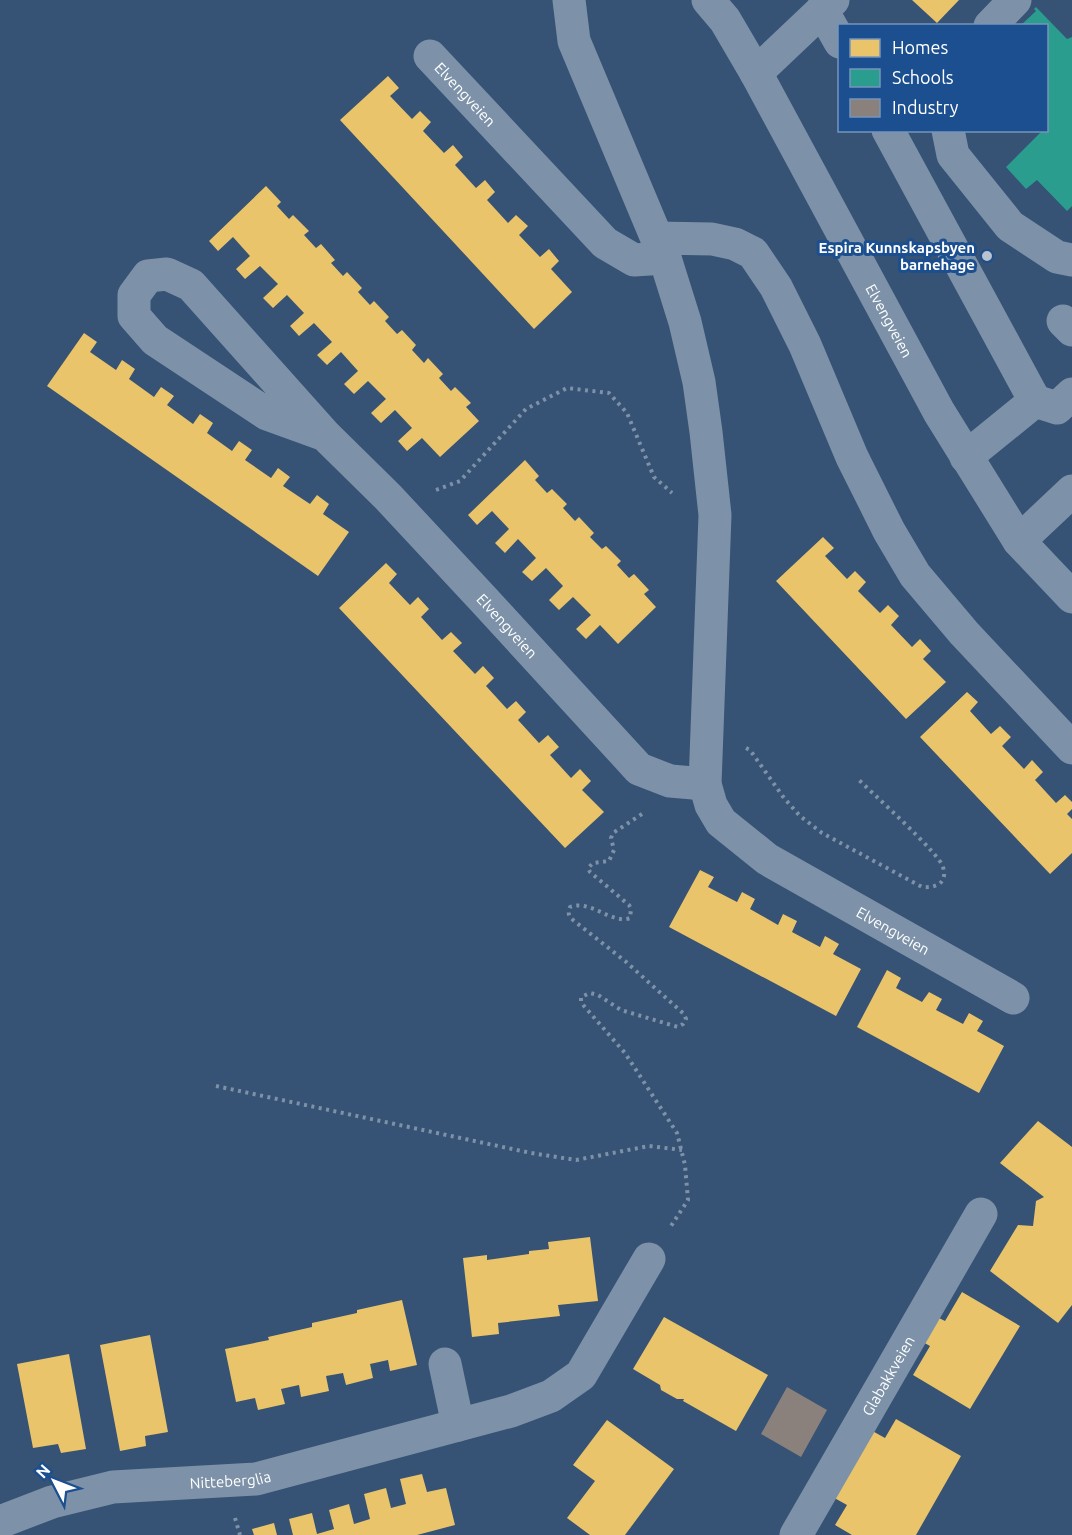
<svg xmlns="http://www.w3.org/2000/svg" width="1072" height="1535" font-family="Ubuntu,sans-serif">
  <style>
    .homes { fill: #e9c46a }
    .schools { fill: #2a9d8f }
    .industry { fill: #8a817c }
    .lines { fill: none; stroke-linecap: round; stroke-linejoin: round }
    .path { stroke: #7d92a8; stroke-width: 4; stroke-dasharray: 3 4.5; stroke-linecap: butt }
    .minor { stroke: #7d92a8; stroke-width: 33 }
    .poi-dot { fill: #b9c2ce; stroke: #1b4f8f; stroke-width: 2 }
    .labels { text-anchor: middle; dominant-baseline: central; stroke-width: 6; stroke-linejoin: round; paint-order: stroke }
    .street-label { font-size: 15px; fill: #fff; stroke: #1b4f8f }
    .poi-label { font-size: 15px; font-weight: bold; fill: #fff; stroke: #1b4f8f; text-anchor: end }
  </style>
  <rect width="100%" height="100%" fill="#365274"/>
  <!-- homes -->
  <path class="homes" d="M912 0H959L937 23Z
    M388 76 399 88 390 96 412 119 420 111 431 122 423 131 444 153 453 145 463 157 455 165 476 188 485 180 495 192 487 200 508 223 516 215 528 226 519 235 540 257 549 249 559 261 551 269 572 292 534 329 340 120Z
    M266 186 281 202 277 206 289 219 293 215 309 231 304 235 316 248 321 244 335 260 331 263 343 276 347 272 362 288 358 292 370 305 374 301 389 317 385 321 397 334 402 330 416 345 412 350 424 363 428 358 443 374 439 378 451 391 455 387 471 403 466 407 479 421 440 457 422 438 407 451 398 441 412 428 395 410 381 423 371 413 386 399 368 381 354 394 344 384 358 371 341 352 327 365 317 355 332 342 314 323 299 336 290 326 304 313 287 295 273 308 263 298 278 284 260 266 245 279 236 269 250 256 233 237 218 251 209 241Z
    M84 333 97 342 90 352 116 370 122 360 135 369 129 379 154 397 161 387 174 396 167 405 193 424 200 414 213 423 207 433 232 451 239 441 252 450 245 460 271 478 278 468 290 477 283 486 310 504 317 495 329 504 323 514 349 532 318 576 47 386Z
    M525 460 539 476 535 480 547 493 552 489 567 504 563 508 575 521 579 517 594 533 590 537 602 549 606 546 621 561 617 565 629 578 634 574 649 590 644 594 656 607 618 644 600 625 586 639 576 629 591 615 573 597 559 610 549 600 563 586 546 568 532 581 522 572 536 558 518 539 505 553 495 543 509 529 492 511 477 525 468 515Z
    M823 537 834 548 825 556 847 579 855 571 866 582 858 591 880 613 888 605 899 616 891 625 912 647 920 639 931 651 923 659 946 682 906 719 776 581Z
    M386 563 397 574 389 583 410 605 418 597 429 609 421 617 442 640 451 632 462 643 453 651 475 674 483 666 494 678 486 686 507 709 516 701 526 712 518 720 539 743 548 735 559 747 550 755 571 778 580 769 591 781 582 790 604 812 565 848 339 608Z
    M967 692 978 702 970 711 991 734 1000 726 1011 737 1002 746 1024 769 1032 760 1043 772 1035 780 1056 803 1065 795 1072 802V809L1067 814 1072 819V853L1050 874 920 737Z
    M700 870 714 877 708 887 737 902 742 892 755 899 750 909 778 925 783 914 797 921 792 932 820 947 825 936 839 944 833 954 861 969 836 1016 669 927Z
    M887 970 901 978 896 988 922 1002 929 992 942 999 936 1010 963 1024 969 1013 983 1021 977 1031 1004 1046 979 1093 857 1027Z
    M1038 1121 1072 1147V1305L1058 1323 990 1271 1018 1225 1033 1226 1036 1201 1044 1197 1000 1163Z
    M590 1237 598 1301 558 1305 560 1316 498 1323 499 1334 472 1337 463 1258 487 1255V1260L529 1254V1251L549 1249 548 1242Z
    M962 1292 1020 1326 970 1409 913 1375 930 1346 921 1341 935 1316 945 1321Z
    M402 1300 417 1365 390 1371 388 1360 370 1364 373 1378 346 1385 343 1373 326 1376 329 1391 301 1397 299 1385 281 1389 285 1404 258 1410 255 1398 236 1402 225 1349 269 1340 268 1337 312 1327V1323L357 1313V1310Z
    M664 1317 768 1375 736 1431 683 1401 684 1399H677L661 1390 660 1385 633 1369Z
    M150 1335 168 1432 145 1436 146 1446 120 1451 100 1345Z
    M69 1354 86 1449 61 1453 58 1444 33 1448 17 1364Z
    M896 1419 961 1456 916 1535H852L835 1525 847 1505 829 1495 867 1428 885 1438Z
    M607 1420 674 1469 625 1535H590L567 1518 595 1481 573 1465Z
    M422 1474 427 1492 446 1488 455 1525 417 1535H293L289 1519 312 1513 317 1534 334 1529 329 1510 349 1504 354 1524 370 1519 364 1494 386 1488 391 1508 406 1504 400 1479Z
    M274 1523 277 1535H254L252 1529Z"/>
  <!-- schools -->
  <path class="schools" d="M1036 7 1067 39 1072 37V206L1067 211 1037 180 1026 189 1006 167 1043 130H1046V26H1020L1036 11 1034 9Z"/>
  <!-- industry -->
  <path class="industry" d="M787 1387 827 1410 801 1457 761 1434Z"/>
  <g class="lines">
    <!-- path -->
    <path class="path" d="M436 490 460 481 526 409 567 388 609 393 627 413 654 477 672 493
      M746 748 750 750 784 798 800 816 822 833 922 887C935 888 948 884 943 867 940 854 872 793 859 780
      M642 814 613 833 611 838 614 850 609 861 593 863 588 868 590 872 629 905 631 909 630 918C612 925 591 899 570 907 568 913 568 916 573 920L625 961 684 1014 686 1019 683 1024 678 1027 621 1010 598 995 590 993 581 997V1001L584 1006 625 1053 677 1133 685 1165 688 1200 671 1226
      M216 1086 531 1153 576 1160 649 1146 682 1150
      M235 1518 240 1535"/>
    <!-- minor -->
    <g class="minor">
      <path id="s1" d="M569 0 574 41 665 258 685 322 699 382 706 432 715 515 705 784 711 805 721 822 767 859 1013 998"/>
      <path id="s2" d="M708 0 725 20 756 73 939 412 1019 541 1072 597"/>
      <path d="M822 10 840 42"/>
      <path d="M990 26 1015 0"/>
      <path id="s3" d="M430 56 605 243 634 260 665 258"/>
      <path d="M756 73 833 0"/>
      <path d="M888 130 1035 401 966 457"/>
      <path d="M948 130 953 155 1010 226 1057 257 1072 260"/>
      <path d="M657 238 712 239 735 244 753 253 776 287 805 345 852 457 889 531 915 575 964 633 1072 748"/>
      <path d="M1063 321 1072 330"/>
      <path d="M1035 401 1057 408 1072 394"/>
      <path id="s4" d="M325 435 267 414 155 340 134 316V295L148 276 167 274 191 285 325 435 388 497 483 599 639 769 670 781 705 784"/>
      <path d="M1019 541 1072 491"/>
      <path d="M445 1364 458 1425"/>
      <path id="s5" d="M0 1522 52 1502 113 1487 256 1479 511 1411 551 1396 581 1375 649 1259"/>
      <path id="s6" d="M796 1535 981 1214"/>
    </g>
  </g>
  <!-- markers -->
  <circle class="poi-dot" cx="987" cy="256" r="6"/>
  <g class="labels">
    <!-- street labels -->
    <g class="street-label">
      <text stroke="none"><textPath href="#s3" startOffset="52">Elvengveien</textPath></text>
      <text stroke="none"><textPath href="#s2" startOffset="369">Elvengveien</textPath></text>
      <text stroke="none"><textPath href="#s4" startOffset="783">Elvengveien</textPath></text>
      <text stroke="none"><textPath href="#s1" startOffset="1054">Elvengveien</textPath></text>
      <text stroke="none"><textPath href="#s6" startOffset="184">Glabakkveien</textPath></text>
      <text stroke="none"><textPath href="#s5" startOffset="236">Nitteberglia</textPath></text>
    </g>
    <!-- poi labels -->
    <g class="poi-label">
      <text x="975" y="247">Espira Kunnskapsbyen<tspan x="975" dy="17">barnehage</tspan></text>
    </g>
  </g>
  <!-- legend -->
  <rect x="838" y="24" width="210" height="108" fill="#1b4f8f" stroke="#7695bc" stroke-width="1.5"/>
  <rect x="850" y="39" width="30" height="18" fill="#e9c46a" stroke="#7695bc" stroke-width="1.5"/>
  <text x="892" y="54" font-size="18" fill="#ffffff">Homes</text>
  <rect x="850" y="69" width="30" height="18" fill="#2a9d8f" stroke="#7695bc" stroke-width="1.5"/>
  <text x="892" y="84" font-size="18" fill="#ffffff">Schools</text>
  <rect x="850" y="99" width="30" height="18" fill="#8a817c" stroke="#7695bc" stroke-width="1.5"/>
  <text x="892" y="114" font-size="18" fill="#ffffff">Industry</text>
  <!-- north arrow -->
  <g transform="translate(54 1481) rotate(312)" stroke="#1b4f8f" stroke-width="4.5" paint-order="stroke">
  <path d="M0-4.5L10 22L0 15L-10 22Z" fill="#ffffff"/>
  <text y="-9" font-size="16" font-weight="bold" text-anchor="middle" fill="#ffffff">N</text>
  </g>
</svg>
